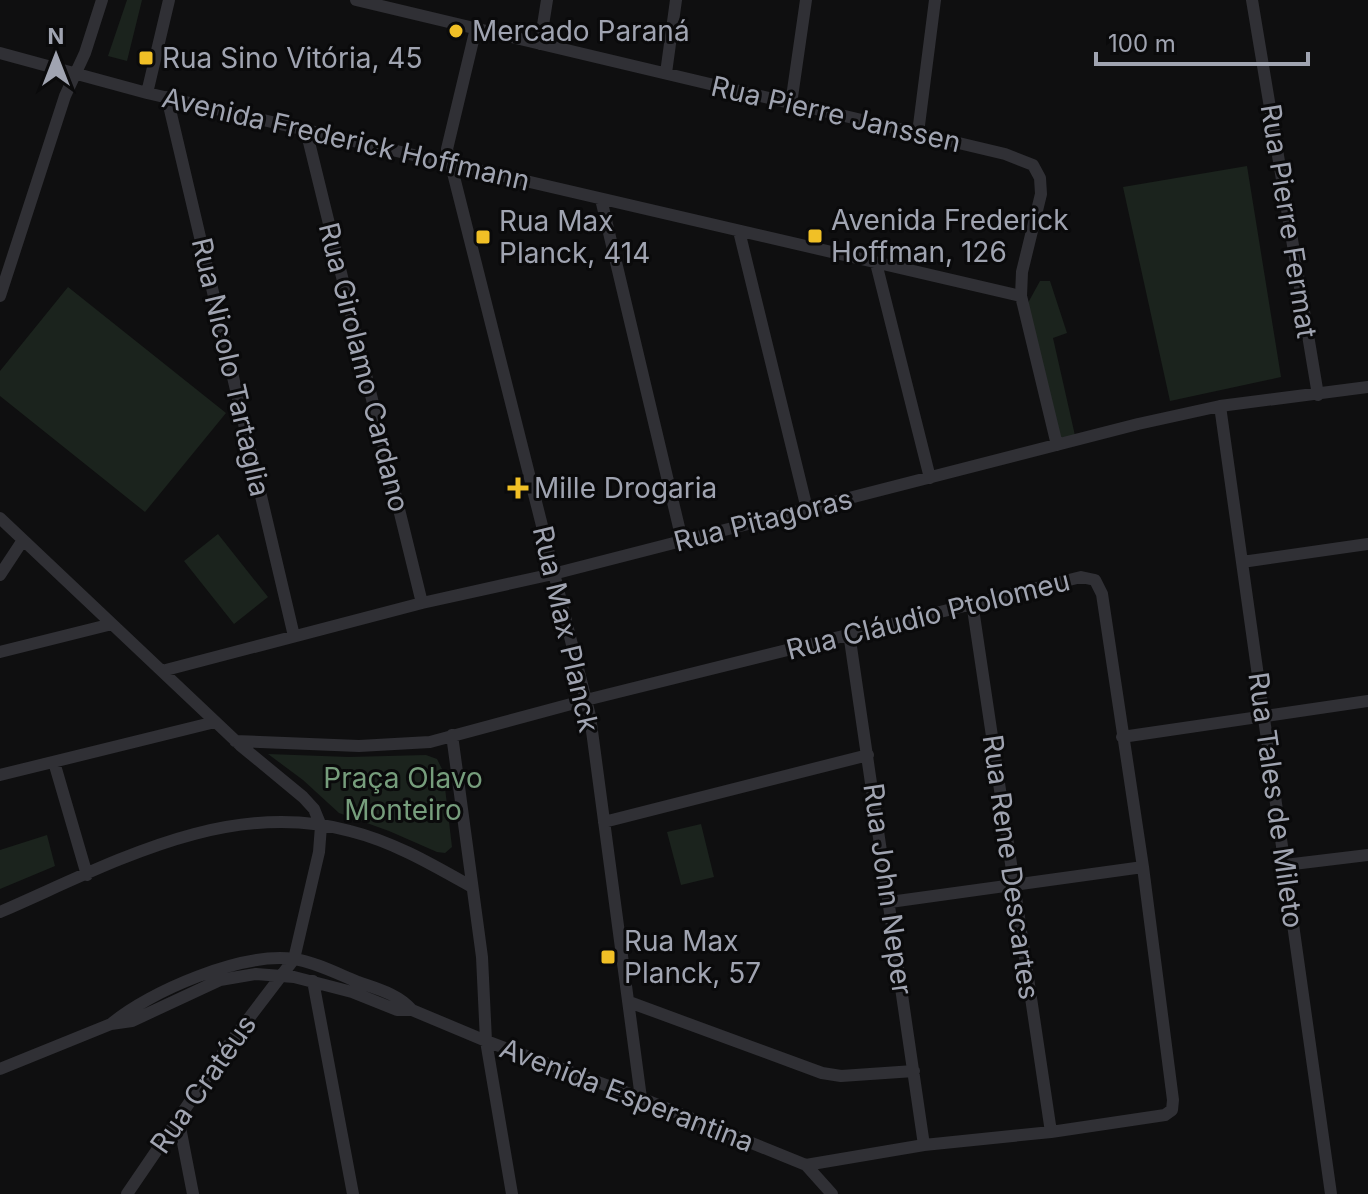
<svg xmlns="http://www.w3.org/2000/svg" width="1368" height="1194" font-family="Inter,sans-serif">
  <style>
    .green { fill: #1b231d }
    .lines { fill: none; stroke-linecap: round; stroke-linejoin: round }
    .minor { stroke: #303035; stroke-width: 12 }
    .poi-dot { fill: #f1c026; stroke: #0a0a0b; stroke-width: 3 }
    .labels { text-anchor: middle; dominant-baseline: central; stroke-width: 6; stroke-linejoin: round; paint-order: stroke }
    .poi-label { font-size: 28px; fill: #a0a4b1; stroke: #0a0a0b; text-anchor: start }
    .street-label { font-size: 28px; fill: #a0a4b1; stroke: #0a0a0b }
    .park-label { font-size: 28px; fill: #769d7c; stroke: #0a0a0b }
  </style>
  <rect width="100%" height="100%" fill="#0f0f10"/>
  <!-- green -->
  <path class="green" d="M127 0H142L127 61 108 56Z
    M1247 166 1281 377 1170 401 1123 187Z
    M1040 281H1050L1067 333 1053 338 1076 440 1057 445 1023 312Z
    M68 287 226 413 145 512 0 396V371Z
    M218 534 268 597 234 624 184 561Z
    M268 754 349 757 426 755 437 759 443 771 452 847 445 853 437 852 389 831 339 813 303 780Z
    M701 824 714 877 681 885 667 832Z
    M47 835 55 866 0 889V850Z"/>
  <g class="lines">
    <!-- minor -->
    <path class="minor" d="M356 0 1005 154 1033 165 1040 178 1041 194 1022 272 1021 296 1057 445
      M1252 0 1318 395
      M476 28 447 149 590 716 641 1098
      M540 44 547 0
      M0 53 147 93 1021 296
      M666 73 676 0
      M147 93 169 0
      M167 97 294 636
      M791 104 806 0
      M306 130 422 603
      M918 133 935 0
      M601 199 682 540
      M739 231 807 509
      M876 263 930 478
      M0 296 65 96 85 53 102 0
      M1220 406 1331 1194
      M0 518 240 745 303 797 314 809 321 826 319 852 294 959 230 1043 127 1194
      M1242 562 1368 544
      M0 575 23 540
      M972 602 1051 1132
      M849 633 924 1145
      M0 652 112 624
      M162 671 422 603 553 574 1138 424 1220 406 1368 387
      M452 735 482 957 486 1041 512 1194
      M1122 737 1368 701
      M235 741 359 746 430 742 586 700 1081 577 1095 580 1102 594 1143 867 1173 1100 1172 1110 1165 1115 1051 1132 924 1145 806 1165
      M54 762 87 875
      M0 775 215 722
      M604 822 868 755
      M1285 865 1368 855
      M890 902 1143 867
      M0 912C109 865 227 797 350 831 394 842 433 865 472 887
      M313 981 353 1194
      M629 1002 822 1073 841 1076 914 1071
      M111 1024C150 991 242 952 294 959 315 962 338 974 358 982 378 989 398 994 412 1010
      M0 1069 111 1024 132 1021 220 980 256 974 294 977 352 992 397 1010H412L486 1041 641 1098 806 1165 832 1194
      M178 1117 193 1194"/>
  </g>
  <!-- markers -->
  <g class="poi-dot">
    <circle cx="456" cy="31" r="8"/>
    <rect x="138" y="50" width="16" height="16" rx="4"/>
    <rect x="807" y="228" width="16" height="16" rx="4"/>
    <rect x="475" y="229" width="16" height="16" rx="4"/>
    <path d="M514 476h8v8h8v8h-8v8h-8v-8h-8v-8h8z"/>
    <rect x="600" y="949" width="16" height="16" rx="4"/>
  </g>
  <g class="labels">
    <!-- poi labels -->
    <g class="poi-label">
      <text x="472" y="31">Mercado Paraná</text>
      <text x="162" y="58">Rua Sino Vitória, 45</text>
      <text x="831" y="220">Avenida Frederick<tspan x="831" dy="32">Hoffman, 126</tspan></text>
      <text x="499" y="221">Rua Max<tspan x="499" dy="32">Planck, 414</tspan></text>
      <text x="534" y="488">Mille Drogaria</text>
      <text x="624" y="941">Rua Max<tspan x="624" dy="32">Planck, 57</tspan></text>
    </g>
    <!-- street labels -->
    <g class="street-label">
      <text transform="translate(836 114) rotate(13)">Rua Pierre Janssen</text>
      <text transform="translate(346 139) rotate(13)">Avenida Frederick Hoffmann</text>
      <text transform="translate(1289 221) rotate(81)">Rua Pierre Fermat</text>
      <text transform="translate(231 367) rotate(77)">Rua Nicolo Tartaglia</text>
      <text transform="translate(364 367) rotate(76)">Rua Girolamo Cardano</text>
      <text transform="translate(763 520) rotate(-14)">Rua Pitagoras</text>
      <text transform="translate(928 615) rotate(-14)">Rua Cláudio Ptolomeu</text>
      <text transform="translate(566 629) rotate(77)">Rua Max Planck</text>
      <text transform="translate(1276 800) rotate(82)">Rua Tales de Mileto</text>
      <text transform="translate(1011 867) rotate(82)">Rua Rene Descartes</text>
      <text transform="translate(888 889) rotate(82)">Rua John Neper</text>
      <text transform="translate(203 1084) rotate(-55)">Rua Cratéus</text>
      <text transform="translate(627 1095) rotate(21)">Avenida Esperantina</text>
    </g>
    <!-- park labels -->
    <g class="park-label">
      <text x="403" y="778">Praça Olavo<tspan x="403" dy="32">Monteiro</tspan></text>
    </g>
  </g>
  <!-- north arrow -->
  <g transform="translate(56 56)" stroke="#0a0a0b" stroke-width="6" paint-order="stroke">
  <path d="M0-6L14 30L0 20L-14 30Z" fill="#a0a4b1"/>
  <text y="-12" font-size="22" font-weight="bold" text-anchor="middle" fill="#a0a4b1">N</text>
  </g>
  <!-- scale -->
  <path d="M1096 52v12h212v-12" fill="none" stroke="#a0a4b1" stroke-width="4"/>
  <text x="1108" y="52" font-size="24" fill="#a0a4b1" stroke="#0a0a0b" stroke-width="6" paint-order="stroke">100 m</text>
</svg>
